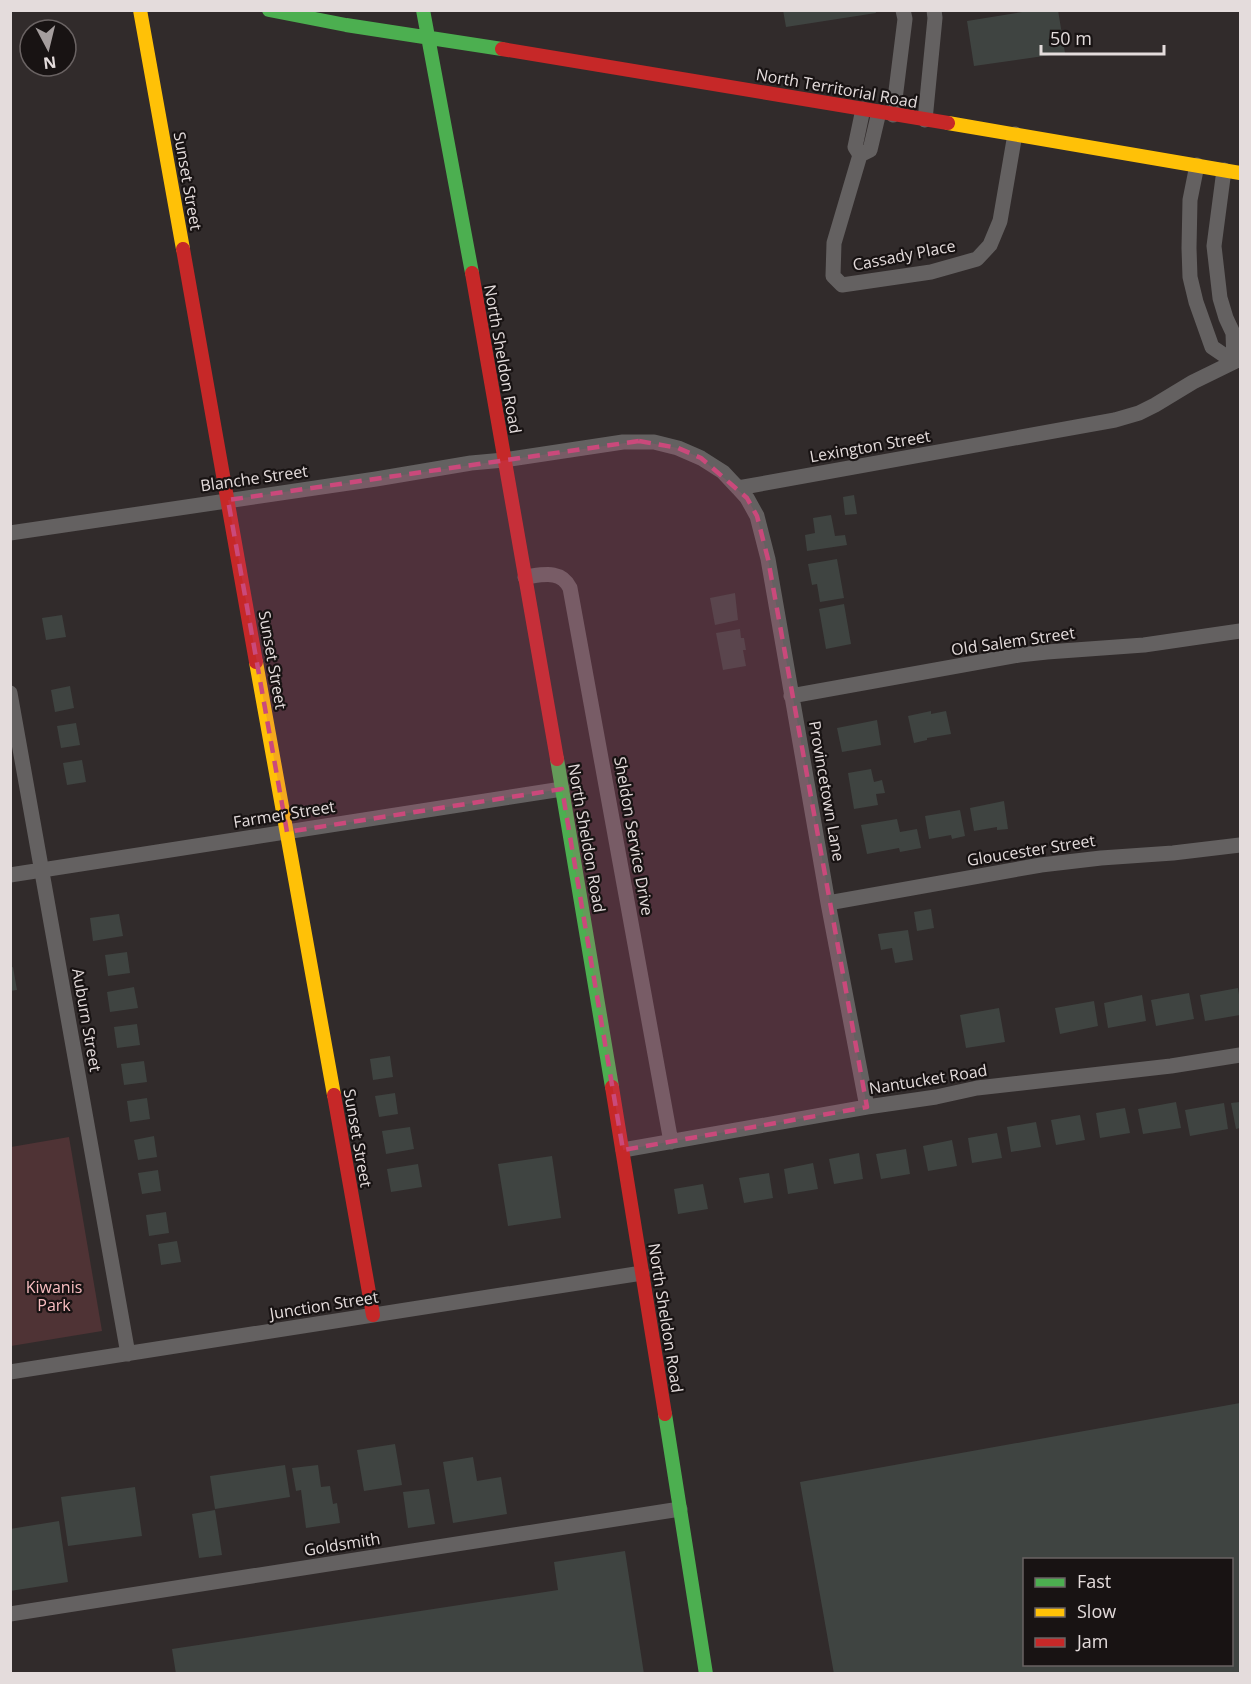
<svg xmlns="http://www.w3.org/2000/svg" width="1251" height="1684" font-family="'Open Sans',sans-serif">
  <style>
    .green { fill: #4f3335 }
    .building { fill: #3f4441; fill-rule: evenodd }
    .lines { fill: none; stroke-linecap: round; stroke-linejoin: round }
    .street { stroke: #646161; stroke-width: 15 }
    .fast { stroke: #4caf50; stroke-width: 14 }
    .slow { stroke: #ffc107; stroke-width: 14 }
    .jam { stroke: #c62828; stroke-width: 14 }
    .marked { fill: #ca497b; fill-opacity: 0.2; stroke: #ca497b; stroke-width: 4.5; stroke-dasharray: 12 8; stroke-linejoin: round }
    .labels { text-anchor: middle; dominant-baseline: central; stroke-width: 4.5; stroke-linejoin: round; paint-order: stroke }
    .street-label { font-size: 16px; fill: #e4dcdc; stroke: #181313 }
    .park-label { font-size: 16px; fill: #f9bec1; stroke: #181313 }
  </style>
  <rect width="100%" height="100%" fill="#312b2b"/>
  <!-- green -->
  <path class="green" d="M69 1137 102 1331 11 1346V1147Z"/>
  <!-- building -->
  <path class="building" d="M783 10H875L876 13 786 27Z
    M1034 10H1058L1065 53 974 66 967 21Z
    M854 495 857 514 845 515 843 497Z
    M831 515 835 536 845 535 847 545 807 551 805 535 815 533 813 518Z
    M837 559 844 598 820 602 817 584 812 585 808 564Z
    M735 593 738 620 715 625 710 598Z
    M844 604 851 644 826 649 819 609Z
    M62 615 66 637 46 640 42 618Z
    M740 629 741 638H744L746 650H743L746 666 723 670 716 633Z
    M70 686 74 708 55 712 51 690Z
    M931 711V714L946 711 951 734 927 738V740L914 743 908 716Z
    M877 720 881 745 842 752 837 728Z
    M76 723 80 745 61 748 57 726Z
    M82 760 86 782 67 785 63 763Z
    M871 769 874 782 882 780 885 793 876 794 878 805 854 809 848 773Z
    M1004 801 1008 829 997 830V827L974 831 970 808Z
    M960 810 965 836 952 839 951 835 929 839 925 816Z
    M897 819 900 832 917 829 921 848 900 852 899 848 867 854 861 825Z
    M931 909 934 928 917 931 914 912Z
    M119 914 123 936 93 941 90 918Z
    M908 930 913 960 895 963 892 948 881 950 878 934Z
    M127 952 130 973 108 976 105 955Z
    M13 967 17 990 10 991V968Z
    M134 987 138 1008 110 1012 107 992Z
    M1238 988 1240 1001V1015L1205 1021 1200 995Z
    M1189 993 1194 1019 1156 1026 1151 1000Z
    M1142 995 1146 1021 1108 1028 1104 1003Z
    M1094 1001 1098 1026 1060 1034 1055 1008Z
    M999 1008 1005 1042 966 1048 960 1015Z
    M137 1024 140 1045 117 1048 114 1027Z
    M390 1056 393 1077 373 1080 370 1059Z
    M144 1061 147 1082 124 1085 121 1064Z
    M395 1093 398 1114 379 1117 375 1096Z
    M147 1098 150 1119 130 1122 127 1101Z
    M1176 1102 1181 1128 1143 1134 1138 1109Z
    M1240 1102V1128L1236 1129 1231 1103Z
    M1224 1103 1228 1129 1190 1136 1185 1110Z
    M1125 1108 1130 1133 1100 1138 1096 1113Z
    M1080 1115 1085 1140 1056 1145 1051 1120Z
    M1036 1122 1041 1147 1011 1152 1007 1127Z
    M410 1127 414 1149 386 1154 382 1131Z
    M997 1133 1002 1158 972 1163 968 1138Z
    M154 1136 157 1157 138 1160 134 1140Z
    M952 1140 957 1166 928 1171 923 1146Z
    M906 1149 910 1174 881 1179 876 1154Z
    M859 1153 863 1179 834 1184 829 1159Z
    M552 1156 561 1218 508 1226 498 1164Z
    M813 1163 818 1189 788 1194 784 1169Z
    M418 1164 422 1187 391 1192 387 1169Z
    M158 1170 161 1191 142 1194 138 1173Z
    M769 1173 773 1198 744 1203 739 1178Z
    M703 1184 708 1209 678 1214 674 1189Z
    M166 1212 169 1233 149 1236 146 1215Z
    M177 1241 181 1262 161 1265 158 1244Z
    M1240 1403V1674H834L800 1482ZM1024 1560H1232V1664H1024Z
    M395 1444 402 1485 364 1491 357 1450Z
    M473 1457 477 1481 501 1477 507 1514 453 1523 443 1462Z
    M285 1465 290 1497 215 1509 210 1476Z
    M318 1465 321 1487 330 1486 333 1504 337 1503 340 1523 306 1528 301 1490 296 1491 292 1468Z
    M135 1487 142 1536 68 1546 61 1497Z
    M429 1489 435 1524 408 1528 403 1492Z
    M215 1510 222 1555 199 1558 192 1514Z
    M59 1521 68 1582 10 1591V1529Z
    M625 1551 644 1674H176L172 1649 558 1590 554 1562Z"/>
  <g class="lines">
    <!-- street -->
    <path class="street" d="M879 112 870 150 860 155 834 243 833 276 842 285 931 272 977 259 990 245 1000 221 1015 134
      M893 115 905 19 903 10
      M925 120 935 18 934 10
      M860 155 855 147 863 109
      M1197 165 1190 200 1189 248 1190 277 1196 302 1212 347 1234 362
      M1224 170 1214 246 1220 298 1226 318 1233 333 1234 362
      M738 488 747 498 757 516 768 559 828 903 867 1107
      M10 533 376 479 471 463 504 460 623 442H654L678 448 701 458 723 472 738 488 1115 420 1139 413 1155 405 1193 382 1240 359
      M525 577C542 575 561 569 570 588L671 1142
      M10 693 128 1354
      M791 696 1019 655 1047 652 1144 645 1240 631
      M10 875 562 789
      M828 903 1041 865 1101 858 1173 853 1240 845
      M623 1150 867 1107 936 1097 977 1088 1171 1066 1240 1055
      M10 1372 642 1273
      M10 1614 680 1509"/>
    <!-- fast -->
    <path class="fast" d="M269 10 346 25 502 49
      M423 10 472 273
      M557 759 612 1087
      M665 1414 706 1674"/>
    <!-- slow -->
    <path class="slow" d="M140 10 183 249
      M948 123 1240 173
      M256 662 334 1095"/>
    <!-- jam -->
    <path class="jam" d="M502 49 948 123
      M183 249 256 662
      M472 273 557 759
      M612 1087 665 1414
      M334 1095 373 1315"/>
  </g>
  <!-- marked area -->
  <path class="marked" d="M639 441 678 448 701 458 747 498 757 516 768 559 867 1107 623 1150 562 789 287 832 228 500Z"/>
  <g class="labels">
    <!-- street labels -->
    <g class="street-label">
      <text transform="translate(837 88) rotate(10)">North Territorial Road</text>
      <text transform="translate(188 181) rotate(80)">Sunset Street</text>
      <text transform="translate(904 255) rotate(-11)">Cassady Place</text>
      <text transform="translate(503 359) rotate(80)">North Sheldon Road</text>
      <text transform="translate(870 446) rotate(-10)">Lexington Street</text>
      <text transform="translate(254 478) rotate(-8)">Blanche Street</text>
      <text transform="translate(1013 641) rotate(-8)">Old Salem Street</text>
      <text transform="translate(273 660) rotate(80)">Sunset Street</text>
      <text transform="translate(827 791) rotate(80)">Provincetown Lane</text>
      <text transform="translate(284 814) rotate(-9)">Farmer Street</text>
      <text transform="translate(634 836) rotate(80)">Sheldon Service Drive</text>
      <text transform="translate(587 838) rotate(80)">North Sheldon Road</text>
      <text transform="translate(1031 850) rotate(-9)">Gloucester Street</text>
      <text transform="translate(87 1020) rotate(80)">Auburn Street</text>
      <text transform="translate(928 1079) rotate(-9)">Nantucket Road</text>
      <text transform="translate(358 1138) rotate(80)">Sunset Street</text>
      <text transform="translate(324 1305) rotate(-9)">Junction Street</text>
      <text transform="translate(666 1318) rotate(81)">North Sheldon Road</text>
      <text transform="translate(342 1544) rotate(-9)">Goldsmith</text>
    </g>
    <!-- park labels -->
    <g class="park-label">
      <text x="54" y="1287">Kiwanis<tspan x="54" dy="18">Park</tspan></text>
    </g>
  </g>
  <!-- border -->
  <rect width="1251" height="1684" fill="none" stroke="#e4dcdc" stroke-width="24"/>
  <!-- legend -->
  <rect x="1023" y="1558" width="210" height="108" fill="#181313" stroke="#6a6363" stroke-width="1.5"/>
  <rect x="1035" y="1578" width="30" height="9" fill="#4caf50" stroke="#6a6363" stroke-width="1.5"/>
  <text x="1077" y="1588" font-size="18" fill="#e4dcdc">Fast</text>
  <rect x="1035" y="1608" width="30" height="9" fill="#ffc107" stroke="#6a6363" stroke-width="1.5"/>
  <text x="1077" y="1618" font-size="18" fill="#e4dcdc">Slow</text>
  <rect x="1035" y="1638" width="30" height="9" fill="#c62828" stroke="#6a6363" stroke-width="1.5"/>
  <text x="1077" y="1648" font-size="18" fill="#e4dcdc">Jam</text>
  <!-- north arrow -->
  <g transform="translate(48 48) rotate(173)"><circle r="28" fill="#181313" stroke="#6a6363" stroke-width="1.5"/>
  <path d="M0-4.5L10 22L0 15L-10 22Z" fill="#a59e9e"/>
  <text y="-9" font-size="16" font-weight="bold" text-anchor="middle" fill="#e4dcdc">N</text>
  </g>
  <!-- scale -->
  <path d="M1041 45v9h123v-9" fill="none" stroke="#e4dcdc" stroke-width="3"/>
  <text x="1050" y="45" font-size="18" fill="#e4dcdc" stroke="#181313" stroke-width="4.5" paint-order="stroke">50 m</text>
</svg>
